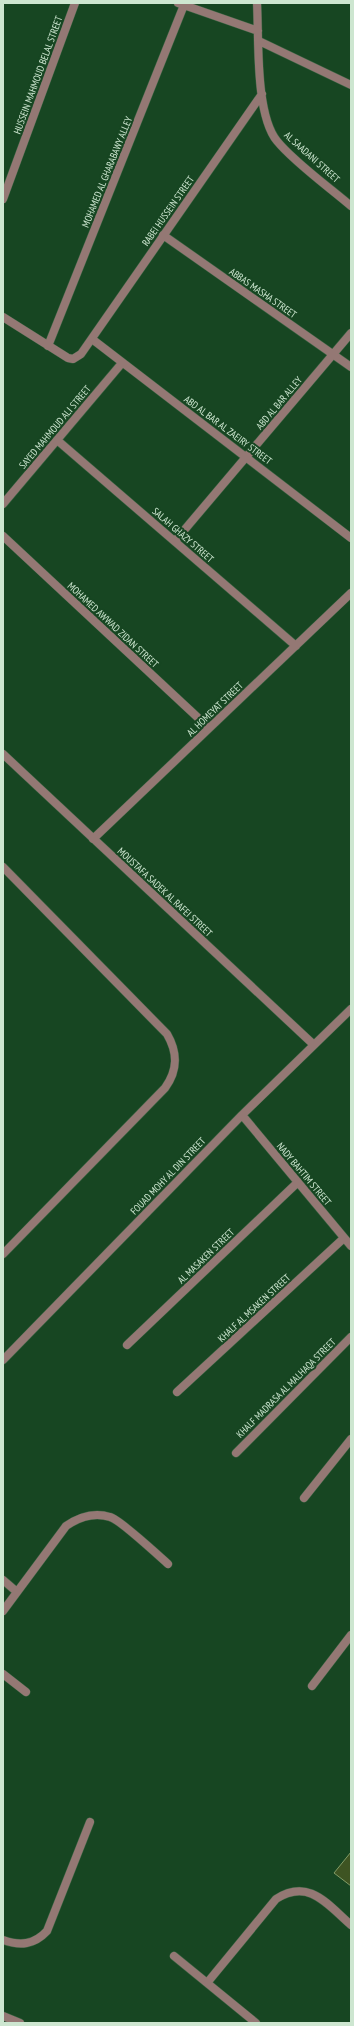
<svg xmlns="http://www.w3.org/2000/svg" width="354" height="2026" font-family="'PT Sans Narrow',sans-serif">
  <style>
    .building { fill: #3e5422; stroke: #829b66 }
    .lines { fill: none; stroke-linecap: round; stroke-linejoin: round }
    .service-casing { stroke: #386341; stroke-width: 9 }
    .minor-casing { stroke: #386341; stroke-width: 9 }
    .service { stroke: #947874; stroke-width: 8 }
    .minor { stroke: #947874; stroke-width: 8 }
    .labels { text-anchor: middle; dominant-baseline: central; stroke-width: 4; stroke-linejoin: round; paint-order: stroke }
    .street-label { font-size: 10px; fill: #cde6d0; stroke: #174622 }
  </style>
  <rect width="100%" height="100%" fill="#174622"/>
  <!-- building -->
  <path class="building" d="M351 1852V1886L334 1873Z"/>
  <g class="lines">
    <!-- service casing -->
    <g class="service-casing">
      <path id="service" d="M3 867 167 1034C178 1053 178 1070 165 1088L3 1254
        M3 1580 17 1592
        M3 1611 66 1526C79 1517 94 1512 110 1517 119 1519 158 1555 168 1564
        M3 1674 26 1692
        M312 1686 351 1635
        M3 1940C20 1946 34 1945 47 1931L90 1822
        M174 1956 256 2023
        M207 1983 276 1899C309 1878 327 1904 351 1925
        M3 2016 20 2023"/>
    </g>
    <!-- minor casing -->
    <g class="minor-casing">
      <path id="minor" d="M178 3 258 31
        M257 3C259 38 255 114 277 141 295 163 329 187 351 206
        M259 41 351 85
        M3 199 75 3
        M163 235 351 367
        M3 317 68 358 73 359 81 354 262 94
        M92 339 351 538
        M48 346 184 5
        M57 440 296 646
        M3 504 122 363
        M3 536 209 728
        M175 541 351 333
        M3 754 314 1045
        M93 839 351 593
        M242 1115 351 1246
        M127 1345 298 1182
        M3 1360 242 1115 351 1009
        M177 1392 344 1238
        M236 1453 351 1337
        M304 1498 351 1439"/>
    </g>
    <!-- service -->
    <use href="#service" class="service"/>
    <!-- minor -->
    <use href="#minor" class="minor"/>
  </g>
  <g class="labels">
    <!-- street labels -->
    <g class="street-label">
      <text transform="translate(38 75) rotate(-70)">HUSSEIN MAHMOUD BELAL STREET</text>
      <text transform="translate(312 157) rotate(42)">AL SAADANI STREET</text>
      <text transform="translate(107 172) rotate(-68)">MOHAMED AL GHARABAWY ALLEY</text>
      <text transform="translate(168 211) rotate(-55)">RABEI HUSSEIN STREET</text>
      <text transform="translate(263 293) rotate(35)">ABBAS MASHA STREET</text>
      <text transform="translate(279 403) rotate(-50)">ABD AL BAR ALLEY</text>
      <text transform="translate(55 427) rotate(-50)">SAYED MAHMOUD ALI STREET</text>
      <text transform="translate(228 430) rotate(37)">ABD AL BAR AL ZAEIRY STREET</text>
      <text transform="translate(183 535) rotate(41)">SALAH GHAZY STREET</text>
      <text transform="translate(113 625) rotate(43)">MOHAMED AWWAD ZIDAN STREET</text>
      <text transform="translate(215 709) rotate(-44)">AL HOMEYAT STREET</text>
      <text transform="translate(165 892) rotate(43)">MOUSTAFA SADEK AL RAFEI STREET</text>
      <text transform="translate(304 1174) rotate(50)">NADY BAHTIM STREET</text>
      <text transform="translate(168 1176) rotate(-46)">FOUAD MOHY AL DIN STREET</text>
      <text transform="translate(206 1256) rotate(-44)">AL MASAKEN STREET</text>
      <text transform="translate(254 1308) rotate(-43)">KHALF AL MSAKEN STREET</text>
      <text transform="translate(286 1388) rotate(-45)">KHALF MADRASA AL MALHAQA STREET</text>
    </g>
  </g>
  <!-- border -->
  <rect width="354" height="2026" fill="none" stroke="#cde6d0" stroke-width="8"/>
</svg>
